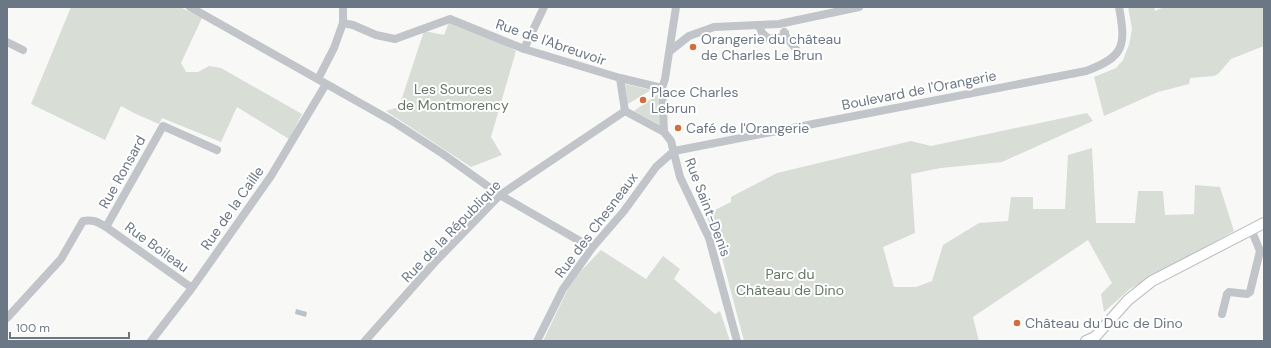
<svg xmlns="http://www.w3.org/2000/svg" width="1271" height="348" font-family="'DM Sans',sans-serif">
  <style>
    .green { fill: #d8ddd6 }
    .water { fill: #bac3c8 }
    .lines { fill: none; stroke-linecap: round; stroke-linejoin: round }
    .major-casing { stroke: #b4b8bc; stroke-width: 12 }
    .minor { stroke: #c1c4c8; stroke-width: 8 }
    .major { stroke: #fff; stroke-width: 10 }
    .poi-dot { fill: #d26e3d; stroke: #fff; stroke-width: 1.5 }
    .labels { text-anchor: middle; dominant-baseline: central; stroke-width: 4; stroke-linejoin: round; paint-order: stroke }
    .poi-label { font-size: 14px; fill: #6b7784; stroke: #fff; text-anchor: start }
    .street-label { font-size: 14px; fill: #6b7784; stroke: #fff }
    .park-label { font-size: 14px; fill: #667765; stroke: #fff }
  </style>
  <rect width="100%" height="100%" fill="#f8f9f7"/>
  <!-- green -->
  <path class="green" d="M71 7H180L202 18 181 63 186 72H198L209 66 221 68 302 114 289 139 237 107 221 142 162 118 159 124 136 114 121 106 105 140 31 104Z
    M1128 7H1154L1155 11 1164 7H1263L1264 46 1231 59 1218 74 1214 76 1190 78 1189 84 1158 92 1104 116 1094 77 1116 68 1123 60 1129 45 1132 29Z
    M449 22 500 41 516 51 491 137 502 155 471 167 386 111 399 107 424 31 444 35Z
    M625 84 651 90 628 104Z
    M658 94 660 125 634 111Z
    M1087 113 1093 121 1002 162 941 168 911 174 915 233 883 247 894 287H916L932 281 943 245 979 223 1008 221 1011 197H1033V209H1065L1068 155 1092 148 1096 223H1135L1138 191H1163L1165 215 1194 214 1195 185 1220 187 1234 231 1130 289 1104 312 1101 294 1112 283 1088 240 973 317 979 341H744L716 235 705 215 731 202V197L777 173 911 141 931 146Z
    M601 250 646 279 663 256 680 269 674 279 715 314 720 311 730 341H543L568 289 580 272Z"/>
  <!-- water -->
  <path class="water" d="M296 309 307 312 306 317 295 314Z"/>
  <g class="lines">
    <!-- major casing -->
    <g class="major-casing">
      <path id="major" d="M1086 341 1095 337 1128 300 1152 281 1264 223"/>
    </g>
    <!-- minor -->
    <path class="minor" d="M190 7 392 121 443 154 500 195 592 248
      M676 7 665 79 662 88 664 132 671 141 680 177 709 238 737 341
      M343 23 353 25 376 35 395 39 450 19 524 49 620 78 662 88
      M759 25 762 33 769 39 784 37 785 33
      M784 32 787 38 796 49
      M7 42 23 50
      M524 49 544 7
      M670 51 689 36 714 27 779 24 859 7
      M620 78 625 111
      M318 79 334 48 343 23V7
      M625 111 664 132
      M674 151 1086 71C1125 57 1126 45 1119 7
      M106 227 163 126 217 150
      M1222 314 1227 294 1229 292 1247 294 1250 292 1260 251 1251 229
      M7 318 61 259 83 221C93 219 98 222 106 227L192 288
      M151 341 192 288 271 176 326 84
      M365 341 435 262 500 195 625 111
      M537 341 563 289 592 248 624 211 656 167 674 151"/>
    <!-- major -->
    <use href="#major" class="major"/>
  </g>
  <!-- markers -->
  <g class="poi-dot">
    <circle cx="693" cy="47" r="4"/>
    <circle cx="643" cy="100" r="4"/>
    <circle cx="678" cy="128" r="4"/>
    <circle cx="1017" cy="323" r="4"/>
  </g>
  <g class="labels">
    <!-- poi labels -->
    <g class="poi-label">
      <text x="701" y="39">Orangerie du château<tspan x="701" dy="16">de Charles Le Brun</tspan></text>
      <text x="651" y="92">Place Charles<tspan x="651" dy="16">Lebrun</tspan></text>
      <text x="686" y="128">Café de l'Orangerie</text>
      <text x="1025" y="323">Château du Duc de Dino</text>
    </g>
    <!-- street labels -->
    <g class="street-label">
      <text transform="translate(551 42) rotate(19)">Rue de l'Abreuvoir</text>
      <text transform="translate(919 90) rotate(-11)">Boulevard de l'Orangerie</text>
      <text transform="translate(122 172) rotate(-61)">Rue Ronsard</text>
      <text transform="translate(708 207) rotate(69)">Rue Saint-Denis</text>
      <text transform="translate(232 208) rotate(-55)">Rue de la Caille</text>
      <text transform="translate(596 225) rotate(-53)">Rue des Chesneaux</text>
      <text transform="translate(451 231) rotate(-46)">Rue de la République</text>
      <text transform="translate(157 247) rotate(36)">Rue Boileau</text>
    </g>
    <!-- park labels -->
    <g class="park-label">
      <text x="453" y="89">Les Sources<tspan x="453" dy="16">de Montmorency</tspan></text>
      <text x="790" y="274">Parc du<tspan x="790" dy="16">Château de Dino</tspan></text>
    </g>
  </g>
  <!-- border -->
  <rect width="1271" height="348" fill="none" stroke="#6b7784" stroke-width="16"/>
  <!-- scale -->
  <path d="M10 332v6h119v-6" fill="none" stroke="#6b7784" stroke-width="2"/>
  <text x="16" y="332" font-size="12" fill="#6b7784" stroke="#ffffff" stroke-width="3" paint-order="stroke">100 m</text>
</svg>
